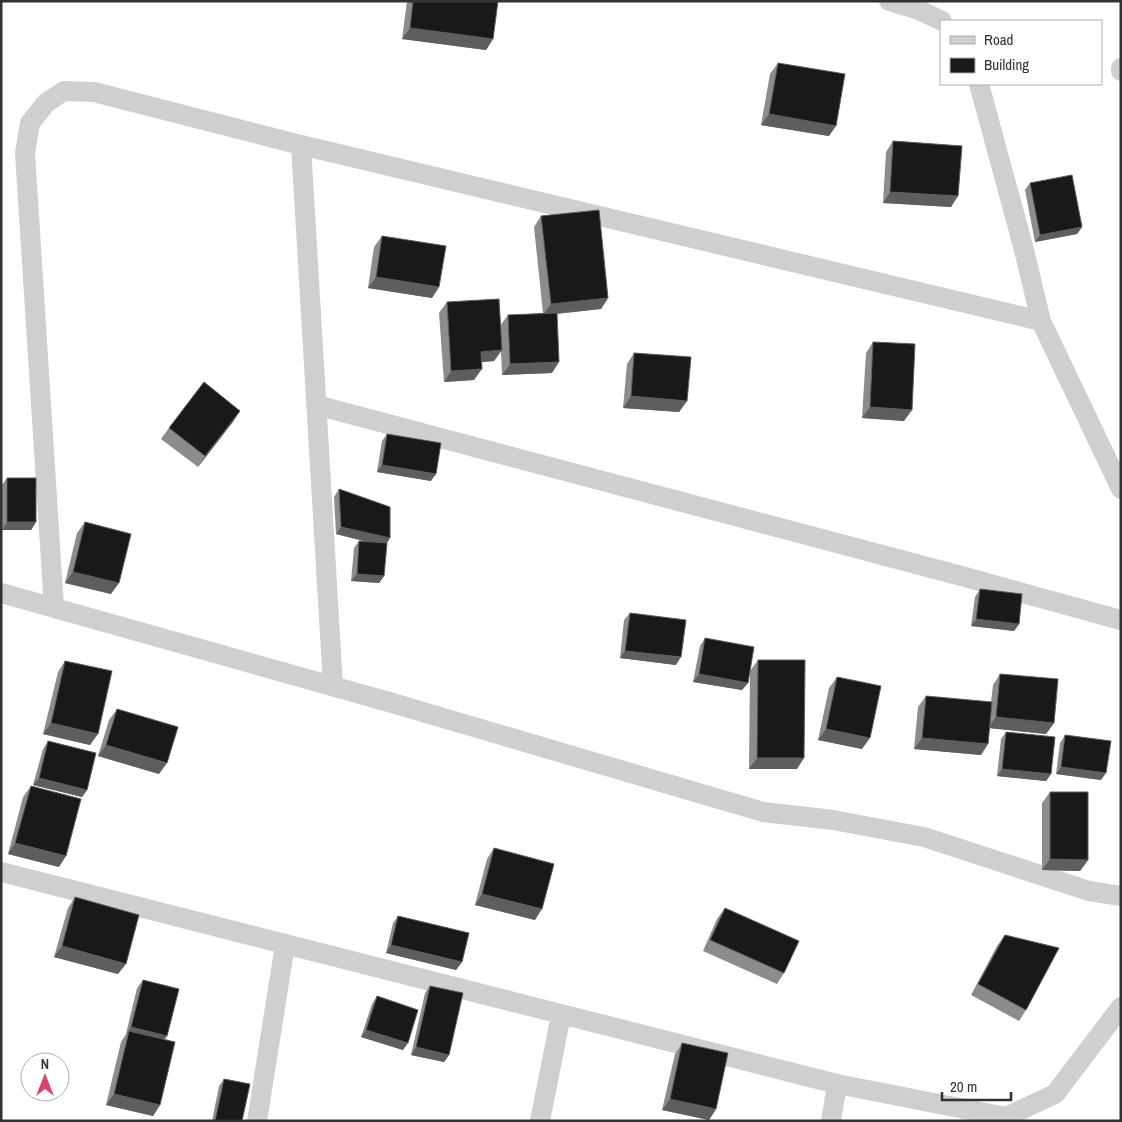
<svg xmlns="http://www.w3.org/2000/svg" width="1122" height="1122" font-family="'Archivo Narrow',sans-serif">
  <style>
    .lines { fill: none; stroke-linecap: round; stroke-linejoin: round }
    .street { stroke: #cfcfcf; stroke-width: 20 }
    .wall { fill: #8c8c8c }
    .shaded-wall { fill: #5e5e5e }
    .building { fill: #191919; stroke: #5e5e5e }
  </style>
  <rect width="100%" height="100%" fill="#fff"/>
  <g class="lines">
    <!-- street -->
    <path class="street" d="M889 1 919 10 942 21
      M1121 68V71
      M979 84 1023 246 1041 321 1121 489
      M301 145 333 686
      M316 405 965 577 1121 620
      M1 593 389 702 763 812 833 820 924 837 1089 891 1121 896
      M54 608 25 153 30 123 46 103 64 91 94 92 301 145 1041 321
      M1 872 837 1084 1006 1117 1055 1094 1121 1007
      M257 1121 285 945
      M540 1121 561 1015
      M831 1121 837 1084"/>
  </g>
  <!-- wall -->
  <path class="wall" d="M407 1H498L493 39 486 50 402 39Z
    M778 63 829 136 761 125 770 74Z
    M893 141 951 207 883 203 886 152Z
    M1030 183 1082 227 1077 234 1035 242 1025 190Z
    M541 216 608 298 601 309 557 314 552 373 502 375 501 351 494 361 482 362 474 380 444 382 439 313 447 302 500 326 508 315 543 313 534 227Z
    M382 236 439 287 432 298 368 288 374 247Z
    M873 342 904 421 862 418 866 353Z
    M634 353 687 401 679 412 623 408 627 364Z
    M240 411 198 467 161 439 169 428Z
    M387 434 431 481 377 472 382 441Z
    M7 478 36 522 31 530H2V485Z
    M339 489 390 538 386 544 384 576 379 583 351 581 354 548 359 541 367 542 336 534 334 497Z
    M85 522 111 594 65 583 77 533Z
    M980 589 1019 624 1014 631 971 626 975 597Z
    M630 613 676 665 620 658 624 620Z
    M705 638 748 683 742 690 693 682 700 646Z
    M758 660 797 769H749L750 671Z
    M65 661 90 745 43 734 58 672Z
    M1000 674 1054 723 1046 734 990 728 981 755 914 749 918 707 926 696 991 702 993 685Z
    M837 677 862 749 818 740 829 688Z
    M117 709 159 774 98 756 109 720Z
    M1006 732 1051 774 1046 781 997 776 1001 739Z
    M1065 735 1101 780 1056 774 1060 743Z
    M48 741 87 790 82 797 33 785 43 749Z
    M31 786 59 867 8 854 23 797Z
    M1050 792 1088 860 1080 871 1042 870V803Z
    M494 848 535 920 475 905 487 859Z
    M75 897 118 974 54 957 68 908Z
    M725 908 784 973 777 984 703 951 717 919Z
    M398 916 462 962 456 970 386 953 393 923Z
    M1005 935 1026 1010 1019 1021 971 995 997 946Z
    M143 980 165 1039 160 1105 153 1116 106 1105 121 1042 126 1034 137 988Z
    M430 986 449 1055 444 1062 411 1055 425 993Z
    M377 996 403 1050 361 1037 372 1004Z
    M682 1043 716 1109 709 1120 662 1110 675 1054Z
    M224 1079 242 1121H212L219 1086Z"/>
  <!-- shaded-wall -->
  <path class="shaded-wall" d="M410 28 493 39 486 50 402 39Z
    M769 114 836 126 829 136 761 125Z
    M890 192 958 196 951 207 883 203Z
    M1082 227 1077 234 1035 242 1040 235Z
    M376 277 439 287 432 298 368 288Z
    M608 298 601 309 543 315 551 304Z
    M502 350 494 361 473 363 481 352Z
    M559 362 552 373 502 375 510 364Z
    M482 369 474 380 444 382 451 371Z
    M631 396 687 401 679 412 623 408Z
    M870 407 912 410 904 421 862 418Z
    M240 411 233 422 198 467 205 456Z
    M382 465 436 474 431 481 377 472Z
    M7 522H36L31 530H2Z
    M341 527 390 538 385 546 336 534Z
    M73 572 119 583 111 594 65 583Z
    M357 574 384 576 379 583 351 581Z
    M976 619 1019 624 1014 631 971 626Z
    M625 651 681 657 676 665 620 658Z
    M699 674 748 683 742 690 693 682Z
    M996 717 1054 723 1046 734 988 728Z
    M51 723 98 734 90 745 43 734Z
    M826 729 870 738 862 749 818 740Z
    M922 738 988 744 981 755 914 749Z
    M106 745 167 763 159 774 98 756Z
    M757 758H804L797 769H749Z
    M1061 767 1106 773 1101 780 1056 774Z
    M1002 769 1051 774 1046 781 997 776Z
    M39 778 87 790 82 797 33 785Z
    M15 843 66 856 59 867 8 854Z
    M1050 859 1088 860 1080 871 1042 870Z
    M482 894 542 909 535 920 475 905Z
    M391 945 462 962 456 970 386 953Z
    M62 946 126 964 118 974 54 957Z
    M131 1027 167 1036 162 1043 129 1031 126 1034Z
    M366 1030 408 1043 403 1050 361 1037Z
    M416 1047 449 1055 444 1062 411 1055Z
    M114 1094 160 1105 153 1116 106 1105Z
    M670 1099 716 1109 709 1120 662 1110Z"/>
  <!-- building -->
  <path class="building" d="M413 1H498L493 39 410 28Z
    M778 63 845 74 836 126 769 114Z
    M893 141 962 146 958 196 890 192Z
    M1072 175 1082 227 1040 235 1030 183Z
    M599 210 608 298 551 304 541 216Z
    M382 236 446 246 439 287 376 277Z
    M499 299 502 350 481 352 482 369 451 371 447 302Z
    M557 313 559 362 510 364 508 315Z
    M873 342 915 344 912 410 870 407Z
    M634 353 691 357 687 401 631 396Z
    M204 382 240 411 205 456 169 428Z
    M387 434 441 443 436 474 382 465Z
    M7 478H36V522H7Z
    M339 489 390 507V538L341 527Z
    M85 522 131 534 119 583 73 572Z
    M359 541 387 543 384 576 357 574Z
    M980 589 1022 594 1019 624 976 619Z
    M630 613 686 620 681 657 625 651Z
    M705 638 754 647 748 683 699 674Z
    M758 660H805L804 758H757Z
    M65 661 112 671 98 734 51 723Z
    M1000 674 1058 679 1054 723 996 717Z
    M837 677 881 686 870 738 826 729Z
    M926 696 992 702 988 744 922 738Z
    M117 709 178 727 167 763 106 745Z
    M1006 732 1055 737 1051 774 1002 769Z
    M1065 735 1111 741 1106 773 1061 767Z
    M48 741 96 753 87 790 39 778Z
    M31 786 81 799 66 856 15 843Z
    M1050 792H1088V860L1050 859Z
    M494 848 554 864 542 909 482 894Z
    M75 897 139 915 126 964 62 946Z
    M725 908 799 941 784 973 710 940Z
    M398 916 469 933 462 962 391 945Z
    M1005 935 1059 948 1026 1010 978 984Z
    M143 980 179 989 167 1036 131 1027Z
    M430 986 463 993 449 1055 416 1047Z
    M377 996 418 1010 408 1043 366 1030Z
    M129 1031 175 1042 160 1105 114 1094Z
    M682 1043 728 1053 716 1109 670 1099Z
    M224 1079 250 1084 242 1121H215Z"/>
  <!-- border -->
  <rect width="1122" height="1122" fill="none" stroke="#323232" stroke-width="5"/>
  <!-- legend -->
  <rect x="940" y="20" width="162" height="65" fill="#ffffff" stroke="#adadad"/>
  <rect x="950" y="36" width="25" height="8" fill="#cfcfcf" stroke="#adadad"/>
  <text x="984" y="45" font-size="15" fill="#323232">Road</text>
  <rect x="950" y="58" width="25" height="15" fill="#191919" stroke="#adadad"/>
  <text x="984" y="70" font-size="15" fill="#323232">Building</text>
  <!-- north arrow -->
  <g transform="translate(45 1077)"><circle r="24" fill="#ffffff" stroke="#adadad"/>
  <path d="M0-4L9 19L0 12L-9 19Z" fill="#d94569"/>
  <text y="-8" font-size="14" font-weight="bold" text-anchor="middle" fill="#323232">N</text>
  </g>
  <!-- scale -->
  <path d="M942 1092v8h69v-8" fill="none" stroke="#323232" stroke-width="2.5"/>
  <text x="950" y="1092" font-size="15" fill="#323232" stroke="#ffffff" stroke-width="4" paint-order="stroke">20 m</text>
</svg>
